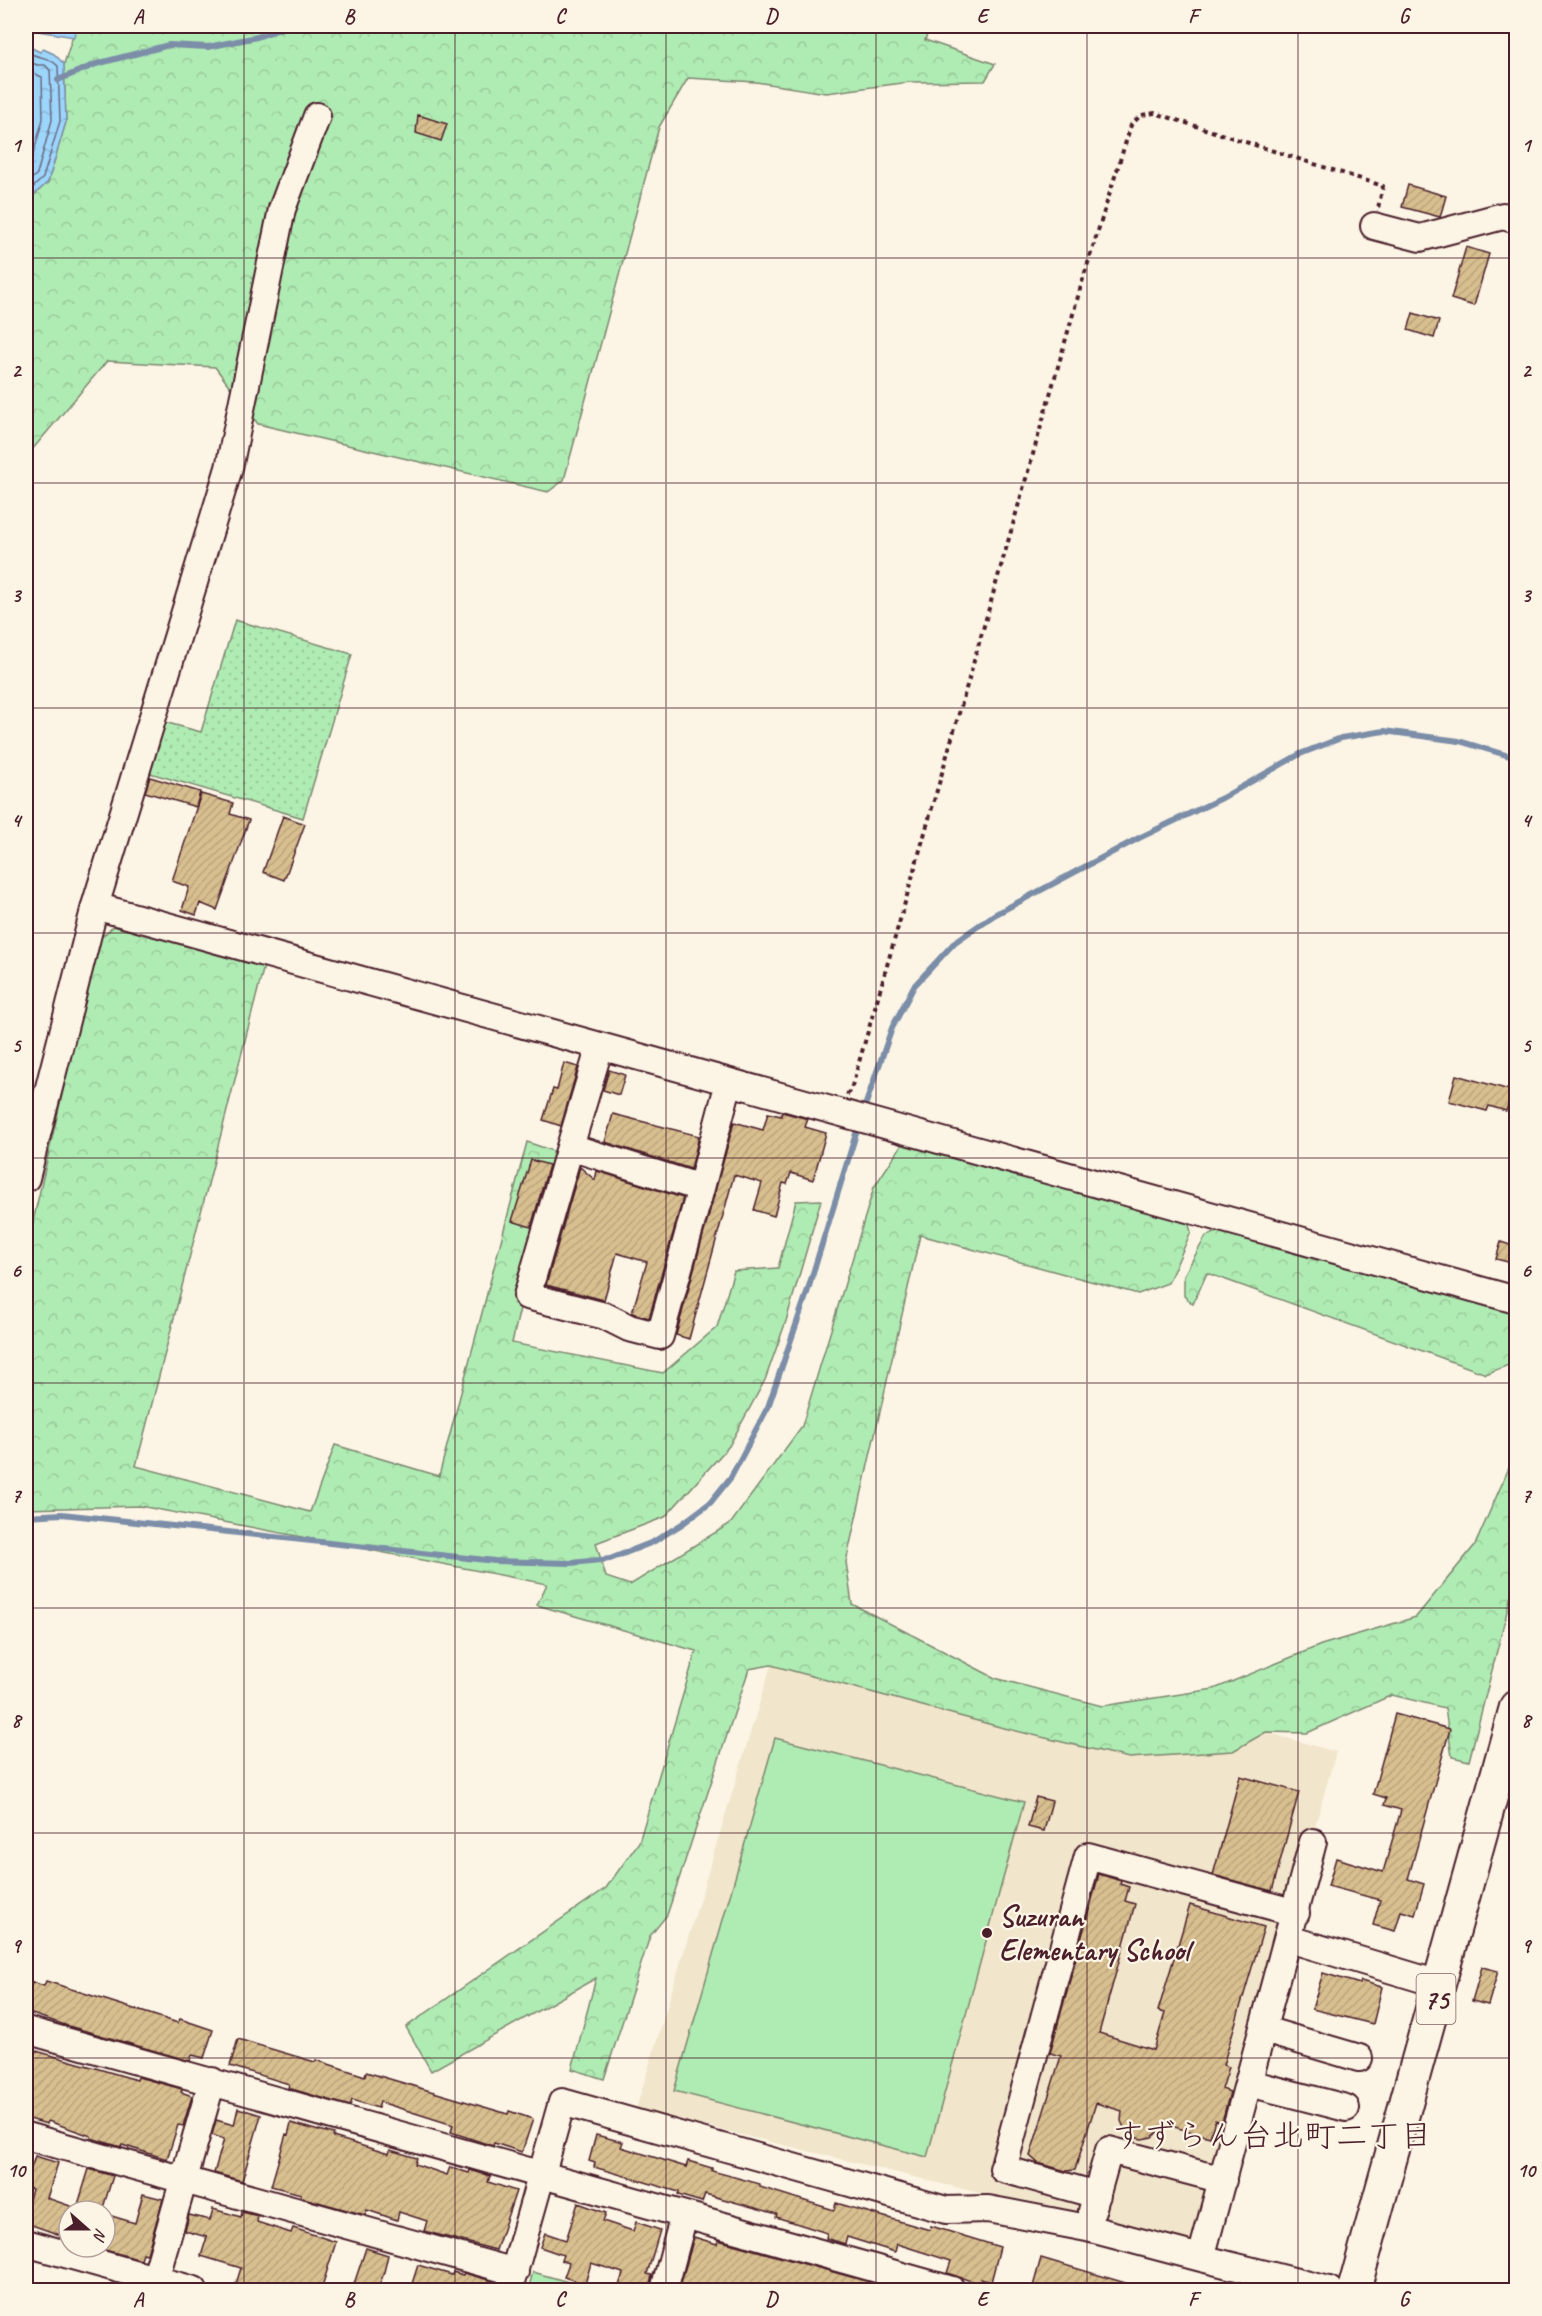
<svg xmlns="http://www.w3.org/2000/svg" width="1542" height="2316" font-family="Caveat,'Klee One',sans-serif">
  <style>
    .built { fill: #f1e5cb }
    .grass { fill: url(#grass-dots); stroke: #7c866f; stroke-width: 1.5 }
    .forest { fill: url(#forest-crowns); stroke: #7c866f; stroke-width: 1.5 }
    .park { fill: url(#park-tufts); stroke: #7c866f; stroke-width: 1.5 }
    .pitch { fill: #afecb3; stroke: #7c866f; stroke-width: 1.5 }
    .water { fill: url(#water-ripples); stroke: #7b8da8; stroke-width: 1.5 }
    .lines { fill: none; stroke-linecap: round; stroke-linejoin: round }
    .shore { stroke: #6b687f; stroke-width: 1.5 }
    .stream { stroke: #7b8da8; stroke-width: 6 }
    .building { fill: url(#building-hatch); stroke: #4a1f2b; stroke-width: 1.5 }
    .minor-casing { stroke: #4a1f2b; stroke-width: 30 }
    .major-casing { stroke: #4a1f2b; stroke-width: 36 }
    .path { stroke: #4a1f2b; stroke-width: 4; stroke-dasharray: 4.5 4.5; stroke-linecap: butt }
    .minor { stroke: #fcf5e5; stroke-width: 26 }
    .major { stroke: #fcf5e5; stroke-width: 32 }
    .grid { fill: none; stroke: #4a1f2b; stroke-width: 1.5; stroke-opacity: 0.55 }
    .poi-dot { fill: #4a1f2b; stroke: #fcf5e5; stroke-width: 2 }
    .labels { text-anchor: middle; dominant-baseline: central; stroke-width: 4.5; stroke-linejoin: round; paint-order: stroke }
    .shield { fill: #fcf5e5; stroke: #7f5f63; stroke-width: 1.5 }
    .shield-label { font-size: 28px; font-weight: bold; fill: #4a1f2b }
    .poi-label { font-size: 30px; font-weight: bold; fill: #4a1f2b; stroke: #fcf5e5; text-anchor: start }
    .neighbourhood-label { font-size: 32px; fill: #4a1f2b; stroke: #fcf5e5 }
    .neatline { fill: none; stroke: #4a1f2b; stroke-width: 2 }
    .grid-label { font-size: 20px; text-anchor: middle; font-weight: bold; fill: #4a1f2b }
  </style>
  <defs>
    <pattern id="grass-dots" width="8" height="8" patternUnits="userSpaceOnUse" patternTransform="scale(1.5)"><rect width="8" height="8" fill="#afecb3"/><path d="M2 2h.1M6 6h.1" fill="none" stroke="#98ca9a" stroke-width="1.8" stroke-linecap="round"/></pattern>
    <pattern id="forest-crowns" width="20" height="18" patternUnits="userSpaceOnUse" patternTransform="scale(1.5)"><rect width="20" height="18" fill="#afecb3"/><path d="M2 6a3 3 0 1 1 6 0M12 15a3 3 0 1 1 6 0" fill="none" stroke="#98ca9a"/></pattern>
    <pattern id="park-tufts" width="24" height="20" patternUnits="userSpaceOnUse" patternTransform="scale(1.5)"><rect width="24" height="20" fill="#afecb3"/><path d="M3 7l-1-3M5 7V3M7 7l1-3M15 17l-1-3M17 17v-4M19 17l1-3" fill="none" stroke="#98ca9a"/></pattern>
    <pattern id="water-ripples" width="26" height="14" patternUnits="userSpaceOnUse" patternTransform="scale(1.5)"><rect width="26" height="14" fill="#9cd6fc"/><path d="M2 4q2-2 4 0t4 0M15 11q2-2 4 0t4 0" fill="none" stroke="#88b7d8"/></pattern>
    <pattern id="building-hatch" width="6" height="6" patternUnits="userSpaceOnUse" patternTransform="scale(1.5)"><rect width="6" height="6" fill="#d8bf8f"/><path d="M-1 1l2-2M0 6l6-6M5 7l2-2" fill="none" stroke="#bba47c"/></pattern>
  </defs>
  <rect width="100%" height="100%" fill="#fcf5e5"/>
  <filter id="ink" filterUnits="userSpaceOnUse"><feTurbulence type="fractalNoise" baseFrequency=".0167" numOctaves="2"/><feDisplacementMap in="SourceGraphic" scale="12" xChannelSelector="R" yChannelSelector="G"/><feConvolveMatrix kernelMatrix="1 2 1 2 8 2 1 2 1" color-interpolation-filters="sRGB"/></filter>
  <g filter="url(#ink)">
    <!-- built -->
    <path class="built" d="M771 1665 1000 1727 1129 1758 1233 1751 1266 1732 1336 1752 1196 2246 636 2109Z"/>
    <!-- grass -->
    <path class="grass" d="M235 620 352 654 303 818 150 773 164 722 201 732Z"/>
    <!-- forest -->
    <path class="forest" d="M76 26H930L925 40 995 64 985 81 910 82 826 93 756 82 688 78 659 127 564 480 548 492 258 424 215 367 107 361 26 457V202L48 182 66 122 64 64Z
      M114 926 264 966 136 1466 310 1512 335 1445 439 1476 527 1142 556 1152 512 1343 663 1373 717 1327 734 1271 778 1268 796 1201 821 1200 786 1321 765 1380 729 1446 665 1517 596 1543 606 1577 630 1585 731 1523 802 1426 874 1187 905 1140 1187 1218 1191 1232 1168 1283 1138 1294 920 1235 846 1562 852 1604 995 1678 1102 1706 1214 1689 1321 1645 1416 1617 1475 1545 1516 1452V1576L1469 1761 1452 1757 1445 1708 1392 1695 1307 1733 1266 1732 1233 1751 1129 1758 1000 1727 771 1665 749 1669 667 1915 650 1936 604 2079 572 2069 596 1978 431 2071 406 2027 606 1888 639 1842 696 1651 537 1605 547 1584 140 1506 26 1509V1252L97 941Z
      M1230 1228 1516 1310V1362L1486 1374 1207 1273 1193 1304 1184 1296V1275L1206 1236Z"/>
    <!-- park -->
    <path class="park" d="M533 2272 597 2290H528Z"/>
    <!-- pitch -->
    <path class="pitch" d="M775 1738 1024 1802 927 2157 674 2091Z"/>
    <!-- water -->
    <path class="water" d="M26 26H76L74 37 26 29Z
      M26 45 40 52 43 49 54 54 64 64 66 122 48 182 26 202Z"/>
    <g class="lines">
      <!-- shore -->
      <path class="shore" d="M26 52C38 58 48 56 58 66L60 121 43 178 26 194
        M26 60 37 65H45L50 70 52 120 37 174 26 184
        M26 70 42 77 43 119 29 169 26 172"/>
      <!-- stream -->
      <path class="stream" d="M58 80 96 64 169 45 208 47 257 37 288 26
        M863 1112 892 1028 914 986 955 942 994 915 1139 838 1222 798 1300 754 1341 738 1384 731 1459 741 1516 758
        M26 1516 62 1514 495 1561 571 1563 610 1559 653 1542 682 1524 710 1503 731 1477 768 1407 806 1296 859 1124"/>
    </g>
    <!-- building -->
    <path class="building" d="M418 115 447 124 441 141 416 133Z
      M1408 185 1446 196 1440 217 1402 207Z
      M1466 247 1489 254 1474 306 1451 299Z
      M1413 313 1439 321 1434 338 1408 330Z
      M150 777 200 792 196 807 145 792Z
      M201 794 233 803 230 814 249 820 217 910 200 903 196 915 182 910 189 887 172 881Z
      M283 816 305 824 284 880 263 872Z
      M564 1063 578 1067 561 1126 543 1120 553 1089 557 1090Z
      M609 1070 625 1075 619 1095 603 1090Z
      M1456 1075 1513 1091 1506 1111 1489 1106 1487 1111 1449 1101Z
      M782 1112 808 1119 805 1127 826 1133 813 1180 791 1173 787 1184 783 1183 774 1216 754 1210 762 1183 734 1175 689 1339 676 1335 734 1122 763 1130 768 1113 781 1116Z
      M613 1114 699 1136 691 1169 605 1142Z
      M531 1160 549 1165 531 1227 512 1221Z
      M580 1167 595 1180 597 1171 683 1198 649 1318 632 1313 647 1262 617 1253 604 1300 546 1285Z
      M1501 1242 1516 1247V1264L1496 1259Z
      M1395 1714 1450 1729 1408 1879 1424 1884 1415 1915 1401 1911 1395 1931 1373 1925 1380 1900 1328 1886 1336 1858 1383 1872 1401 1810 1384 1805 1386 1798 1373 1794Z
      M1240 1776 1299 1792 1272 1891 1213 1875Z
      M1036 1797 1052 1801 1044 1831 1028 1827Z
      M1099 1874 1121 1881 1120 1884 1129 1887 1125 1901 1135 1904 1099 2033 1154 2050 1165 2013 1158 2011 1190 1905 1264 1927 1223 2065 1229 2067 1222 2089 1230 2092 1222 2122 1215 2120 1210 2137 1164 2124 1159 2131 1152 2137 1142 2139 1132 2137 1125 2130 1121 2121 1122 2111 1096 2103 1075 2170 1066 2171 1038 2163 1030 2156 1061 2056 1050 2053Z
      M1482 1967 1498 1971 1488 2005 1472 2001Z
      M1323 1973 1360 1984 1361 1981 1382 1987 1373 2024 1312 2009Z
      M46 1981 178 2023 180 2019 213 2030 204 2058 192 2055 190 2061 65 2025 26 2012V1989L30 1990 32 1982 44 1986Z
      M238 2039 315 2062 316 2060 365 2076 366 2072 508 2114 509 2111 533 2119 522 2152 494 2143 493 2146 451 2132 453 2125 380 2102 378 2108 352 2100 350 2106 288 2088 289 2084 230 2066Z
      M26 2048 137 2080 138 2077 182 2089 181 2092 192 2096 183 2126 178 2125 167 2159 122 2145 121 2147 91 2138V2136L48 2121 47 2124 26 2118Z
      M238 2108 261 2115 242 2181 214 2173 224 2139 212 2135 216 2120 234 2125Z
      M291 2123 319 2131V2130L334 2134 333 2137 389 2154 390 2150 417 2158 415 2164 447 2175 450 2167 469 2173 470 2170 490 2176 488 2182 516 2191 496 2250 424 2231 427 2221 399 2212 397 2220 367 2210 365 2215 300 2197 301 2194 271 2186 286 2134 288 2135Z
      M596 2135 623 2142 621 2147 686 2167 688 2161 712 2168V2171L760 2184V2187L834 2210 836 2203 930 2230 931 2226 1000 2247 991 2282 981 2279 980 2284 947 2273 951 2261 897 2244 895 2252 847 2237 845 2244 826 2238 827 2233 776 2217 777 2214 705 2194 702 2202 678 2195 679 2192 594 2167 595 2163 589 2161Z
      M35 2156 58 2163 47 2198 73 2207 71 2211H69L63 2236 26 2223V2211L32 2189 26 2187V2184Z
      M89 2169 113 2176 102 2211H76Z
      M143 2194 163 2199 147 2254 143 2253 141 2260 105 2250V2214L135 2223Z
      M578 2203 606 2213 603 2221 633 2231 636 2222 660 2230 647 2274 652 2275 649 2290H632L619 2286 623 2273 591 2263 585 2284 564 2277 569 2263 561 2260 563 2255 540 2247 545 2233 566 2240Z
      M213 2209 241 2217 242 2212 258 2216 257 2222 291 2233 293 2228 336 2242 321 2290H259L236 2284 241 2268 201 2256 207 2237 185 2231 189 2215 210 2220Z
      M694 2237 717 2244 718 2240 887 2287V2290H679Z
      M366 2248 388 2255 384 2272 378 2290H352Z
      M1041 2258 1136 2286V2290H1032Z
      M418 2265 452 2275 453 2272 463 2275 464 2273 496 2282 494 2290H410Z"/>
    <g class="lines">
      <!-- minor casing -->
      <g class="minor-casing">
        <path id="minor" d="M1374 226 1420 238 1503 216 1516 220
          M95 906 1516 1300
          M600 1046 570 1147 701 1188 729 1082
          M570 1147 527 1296 605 1316 629 1328 660 1336 701 1188
          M26 1178 95 906 229 468 282 209 317 116
          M1313 1842 1201 2258 1329 2290
          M1289 1939 1439 1984
          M26 2030 952 2290
          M1264 2030 1359 2058
          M1249 2083 1346 2108
          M26 2136 515 2272
          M1097 2195 1003 2169 1088 1856 1296 1913
          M1092 2211 1109 2150 1223 2180
          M26 2243 194 2290
          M155 2280 212 2081
          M509 2290 562 2102 946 2210 988 2209 1087 2228 1201 2258
          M664 2290 684 2215"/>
      </g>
      <!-- major casing -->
      <g class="major-casing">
        <path id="major" d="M1354 2290 1516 1707"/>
      </g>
      <!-- path -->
      <path class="path" d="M847 1095 852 1086 876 1004 1083 279 1131 125 1141 115 1155 113 1383 186 1378 208"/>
      <!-- minor -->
      <use href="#minor" class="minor"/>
      <!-- major -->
      <use href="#major" class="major"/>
    </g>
  </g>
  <!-- grid -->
  <path class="grid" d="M244 26V2290M455 26V2290M666 26V2290M876 26V2290M1087 26V2290M1298 26V2290M26 258H1516M26 483H1516M26 708H1516M26 933H1516M26 1158H1516M26 1383H1516M26 1608H1516M26 1833H1516M26 2058H1516"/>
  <!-- markers -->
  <circle class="poi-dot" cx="987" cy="1933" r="6"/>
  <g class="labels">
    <!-- shield labels -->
    <rect class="shield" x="1416.5" y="1974" width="39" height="50" rx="4.5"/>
    <g class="shield-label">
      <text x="1436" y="1999">75</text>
    </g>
    <!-- poi labels -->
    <g class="poi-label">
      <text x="999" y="1916">Suzuran<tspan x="999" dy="34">Elementary School</tspan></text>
    </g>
    <!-- neighbourhood labels -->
    <g class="neighbourhood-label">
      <text x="1272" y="2135">すずらん台北町二丁目</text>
    </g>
  </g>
  <!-- margin -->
  <rect width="1542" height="2316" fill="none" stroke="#fcf5e5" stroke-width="66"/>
  <!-- north arrow -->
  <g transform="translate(87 2229) rotate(111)"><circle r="28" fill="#fcf5e5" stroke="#b59f9b" stroke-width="1.5"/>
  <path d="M0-4.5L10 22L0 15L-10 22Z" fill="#4a1f2b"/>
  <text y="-9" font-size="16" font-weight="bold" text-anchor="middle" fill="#4a1f2b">N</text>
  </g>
  <rect x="33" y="33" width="1476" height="2250" class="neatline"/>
  <g class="grid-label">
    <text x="138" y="23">A</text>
    <text x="349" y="23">B</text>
    <text x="560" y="23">C</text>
    <text x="771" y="23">D</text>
    <text x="982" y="23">E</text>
    <text x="1193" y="23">F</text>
    <text x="1404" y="23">G</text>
    <text x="16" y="152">1</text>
    <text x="1526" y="152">1</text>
    <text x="16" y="377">2</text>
    <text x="1526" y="377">2</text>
    <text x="16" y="602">3</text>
    <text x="1526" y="602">3</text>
    <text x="16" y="827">4</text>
    <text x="1526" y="827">4</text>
    <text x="16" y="1052">5</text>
    <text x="1526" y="1052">5</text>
    <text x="16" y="1277">6</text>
    <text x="1526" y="1277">6</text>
    <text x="16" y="1502">7</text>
    <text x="1526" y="1502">7</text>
    <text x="16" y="1727">8</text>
    <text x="1526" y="1727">8</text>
    <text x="16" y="1952">9</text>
    <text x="1526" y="1952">9</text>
    <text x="16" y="2177">10</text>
    <text x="1526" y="2177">10</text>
    <text x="138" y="2306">A</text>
    <text x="349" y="2306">B</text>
    <text x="560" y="2306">C</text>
    <text x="771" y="2306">D</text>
    <text x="982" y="2306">E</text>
    <text x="1193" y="2306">F</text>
    <text x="1404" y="2306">G</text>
  </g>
</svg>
